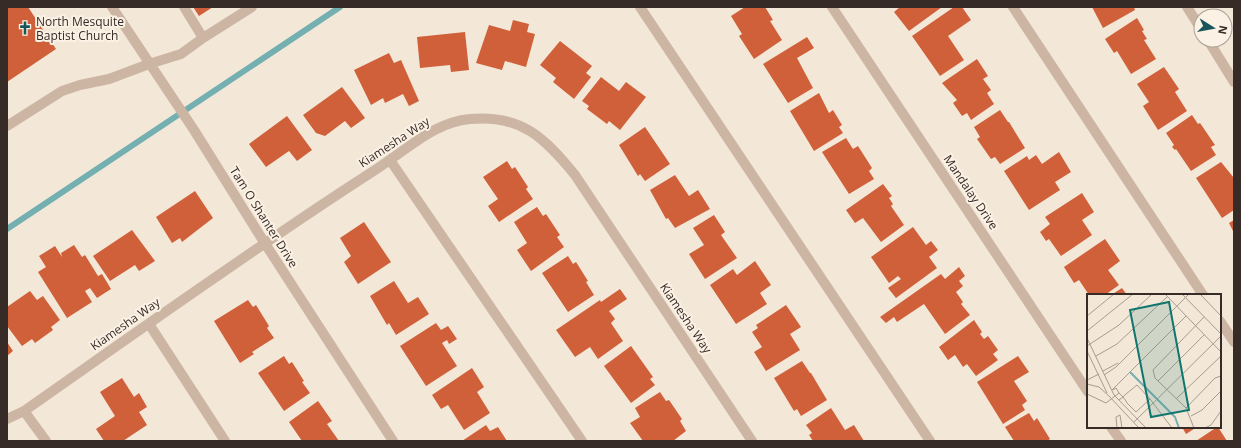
<svg xmlns="http://www.w3.org/2000/svg" width="1241" height="448" font-family="'Open Sans',sans-serif">
  <style>
    .lines { fill: none; stroke-linecap: round; stroke-linejoin: round }
    .stream { stroke: #74afb2; stroke-width: 6 }
    .building { fill: #d06039 }
    .minor { stroke: #ccb6a3; stroke-width: 10 }
    .labels { text-anchor: middle; dominant-baseline: central; stroke-width: 4; stroke-linejoin: round; paint-order: stroke }
    .poi-label { font-size: 12px; fill: #362b26; stroke: #fbf1e4; text-anchor: start }
    .street-label { font-size: 12px; fill: #362b26; stroke: #fbf1e4 }
    .inset-river { fill: none; stroke: #74afb2; stroke-width: 2 }
    .inset-road { fill: none; stroke: #a79c91; stroke-width: 1 }
    .view { fill: #0f766e; fill-opacity: 0.15; stroke: #0f766e; stroke-width: 2 }
    .inset-edge { fill: none; stroke: #362b26; stroke-width: 2 }
  </style>
  <rect width="100%" height="100%" fill="#f3e7d8"/>
  <g class="lines">
    <!-- stream -->
    <path class="stream" d="M7 229 340 7"/>
  </g>
  <!-- building -->
  <path class="building" d="M7 7H28L56 49 7 82Z
    M193 7H213L199 16Z
    M745 7H765L773 20 770 21 782 40 754 59 739 36 742 34 731 16Z
    M900 7H942L909 31 894 12Z
    M954 7H962L971 20 948 36 964 60 940 76 912 36Z
    M1092 7H1134L1135 10 1103 28Z
    M1137 18 1144 30 1142 31 1147 39 1144 40 1156 59 1131 74 1117 51 1114 53 1105 39Z
    M513 20 529 24 527 32 535 34 526 67 505 61 502 70 476 63 489 25 510 31Z
    M465 32 469 70 451 72 450 65 420 68 417 37Z
    M807 37 814 48 797 58 813 88 788 103 763 64Z
    M560 41 592 66 586 73 591 77 574 99 553 82 556 78 540 65Z
    M389 53 394 63 401 60 419 101 409 106 403 94 385 103 383 98 371 105 354 70Z
    M977 59 988 76 983 79 991 90 987 93 994 104 971 120 967 113 962 116 953 103 957 100 942 83Z
    M1164 67 1179 89 1175 92 1187 111 1158 130 1143 106 1149 102 1137 84Z
    M601 77 619 91 626 82 646 97 620 130 609 121 607 124 587 109 589 106 582 101Z
    M342 87 365 118 351 128 345 121 325 136 316 133 303 115Z
    M819 93 829 113 833 110 842 125 839 127 843 133 814 151 790 111Z
    M1000 110 1008 122H1009L1025 148 1000 164 995 157 991 159 977 139 980 137 974 127Z
    M1192 115 1198 124 1200 123 1215 145 1211 147 1216 155 1191 171 1176 149 1175 150 1172 147 1174 145 1166 133Z
    M287 116 312 150 297 161 289 151 266 167 249 144Z
    M645 127 670 164 645 181 640 174 638 176 619 145Z
    M846 138 853 149 858 146 872 168 869 171 874 179 849 194 822 152Z
    M1059 152 1071 172 1055 182 1060 190 1029 210 1004 171 1027 156 1029 160 1036 155 1042 164Z
    M507 161 512 169 515 167 528 187 526 189 533 199 499 222 488 206 498 199 483 177Z
    M1221 162 1234 178V210L1222 218 1196 178Z
    M675 175 689 196 698 190 710 209 675 228 668 218 666 219 650 190Z
    M883 184 892 196 889 198 893 204 891 206 904 225 881 242 863 218 855 223 846 210Z
    M195 191 213 218 182 242 180 238 172 243 156 217Z
    M1082 193 1094 212 1082 220 1092 235 1061 256 1049 239 1046 241 1040 232 1050 224 1045 217Z
    M537 207 543 216 546 214 560 235 557 237 564 247 531 271 517 250 527 243 514 222Z
    M714 215 725 232 721 235 737 258 705 279 689 254 704 245 693 228Z
    M1234 220V233L1229 223Z
    M364 222 391 262 358 284 344 262 351 256 340 238Z
    M913 227 926 245 931 241 938 250 929 257 937 268 896 298 888 288 901 279 898 276 889 283 871 257Z
    M132 230 155 261 139 271 135 265 110 281 93 256Z
    M1105 239 1120 261 1108 270 1119 285 1105 295H1089L1079 280 1074 283 1064 267Z
    M74 245 82 257 85 255 98 276 102 274 111 289 97 298 90 288 85 291 92 302 67 318 38 272 46 267 39 256 55 246 62 257 61 253Z
    M568 256 573 264 576 262 588 281 586 282 594 295 568 312 542 273Z
    M755 261 771 285 760 293 767 304 736 324 710 285 733 269 737 275Z
    M959 267 965 276 959 281 963 286 956 292 963 302 961 304 970 315 945 334 924 304 897 322 894 317 886 323 880 317 941 274 945 279Z
    M394 281 408 303 418 297 429 314 396 335 389 323 387 325 370 296Z
    M1122 288 1127 295H1111Z
    M620 289 627 299 609 311 615 319 611 323 623 341 598 359 590 347 575 357 556 330 600 300 601 302Z
    M30 291 37 300 43 296 60 320 51 327 53 330 35 343 32 339 22 346 7 326V307Z
    M248 300 253 307 256 305 269 326 267 328 274 338 252 352 254 354 240 363 214 321Z
    M786 305 801 327 790 334 800 350 766 371 754 352 762 347 752 332 758 328 756 325Z
    M974 320 982 332 980 334 984 339 988 336 998 350 993 354 998 360 976 376 967 364 963 367 955 355 948 360 939 347Z
    M436 323 441 330 448 326 457 339 449 344 447 340 442 343 457 366 426 386 400 346Z
    M7 342 13 351 7 356Z
    M631 346 653 377 650 379 655 385 631 403 604 366Z
    M284 356 289 364 292 362 304 381 302 382 310 393 284 411 258 373Z
    M1018 356 1029 372 1014 381 1027 401 1022 405 1025 410 1003 424 977 382Z
    M802 361 810 373H811L827 400 801 416 797 409 794 411 774 378Z
    M472 368 484 387 477 392 490 413 464 430 448 405 441 409 432 395Z
    M122 378 134 397 139 393 147 407 139 412 147 425 123 441H104L96 429 115 416 100 392Z
    M660 392 666 401 669 400 682 419 680 421 686 431 673 441H643L630 423 640 417 635 408Z
    M318 401 332 421 327 424 339 441H302L289 422Z
    M831 408 845 430 854 425 864 441H813L809 435 812 433 806 425Z
    M1029 413 1034 421 1037 418 1050 439 1047 441H1014L1005 427Z
    M486 425 490 431 498 427 507 441H462Z
    M1182 427H1197L1186 434Z
    M1218 427 1227 441H1196L1217 427Z"/>
  <g class="lines">
    <!-- minor -->
    <path class="minor" d="M112 7 194 130 264 242 393 441
      M184 7 203 38 252 7
      M640 7 930 441
      M832 7 1088 392
      M1013 7 1203 295
      M1187 7 1201 29
      M1208 40 1234 82
      M7 126 62 91 80 85 109 79 149 64 181 54 203 38
      M390 160 582 441
      M1220 321 1234 342
      M149 324 225 441
      M24 411 46 441
      M7 419 24 411C134 334 243 256 355 183 367 175 379 168 391 159 416 142 438 122 470 119 521 114 545 138 575 175L752 441
      M1111 427 1121 441"/>
  </g>
  <!-- icons -->
  <defs>
    <g id="church-bare" transform="scale(1.08)"><path d="M-1.2-6h2.4v3.5h3.3v2.4h-3.3V6h-2.4V-.1h-3.3v-2.4h3.3Z" fill="#18555b" stroke="#fbf1e4" stroke-width="2.5" paint-order="stroke"/></g>
  </defs>
  <g fill-rule="evenodd">
    <use href="#church-bare" x="25" y="28"/>
  </g>
  <g class="labels">
    <!-- poi labels -->
    <g class="poi-label">
      <text x="36" y="21">North Mesquite<tspan x="36" dy="14">Baptist Church</tspan></text>
    </g>
    <!-- street labels -->
    <g class="street-label">
      <text transform="translate(394 142) rotate(-33)">Kiamesha Way</text>
      <text transform="translate(971 192) rotate(56)">Mandalay Drive</text>
      <text transform="translate(264 217) rotate(58)">Tam O Shanter Drive</text>
      <text transform="translate(686 318) rotate(56)">Kiamesha Way</text>
      <text transform="translate(125 324) rotate(-35)">Kiamesha Way</text>
    </g>
  </g>
  <!-- overview -->
  <g transform="translate(1087 294)">
    <rect width="134" height="134" fill="#f3e7d8"/>
    <path class="inset-river" d="M43 78 88 123 92 134"/>
    <path class="inset-road" d="M78 0 134 58M95 0 134 40M113 0 134 22M0 22 27 0M0 37 46 0M0 44 27 101 59 134M0 52 32 31 65 0M0 57 20 99M9 62 30 50 80 3M16 77 31 69M17 81 29 73 102 0M0 86 12 80M71 87 117 41M0 90 12 93 21 101 52 134M25 96 99 22M0 100 19 109 32 99 29 94 26 96M63 105 85 134M89 105 134 62M32 106 36 103 39 100 50 91 63 105 49 118 40 109 39 107 36 103 32 99M99 114 128 84 134 82M104 122 115 116 134 97M47 128 134 42M30 134 29 123 33 121 35 134M107 134 99 114 68 84 66 76 117 23M118 134 124 131 134 117"/>
    <path class="view" d="M82 8 102 116 64 123 43 16Z"/>
    <rect width="134" height="134" class="inset-edge"/>
  </g>
  <!-- border -->
  <rect width="1241" height="448" fill="none" stroke="#362b26" stroke-width="16"/>
  <!-- north arrow -->
  <g transform="translate(1213 28) rotate(101)"><circle r="19" fill="#fbf1e4" stroke="#aca298"/>
  <path d="M0-3L7 15L0 10L-7 15Z" fill="#18555b"/>
  <text y="-6" font-size="11" font-weight="bold" text-anchor="middle" fill="#362b26">N</text>
  </g>
</svg>
